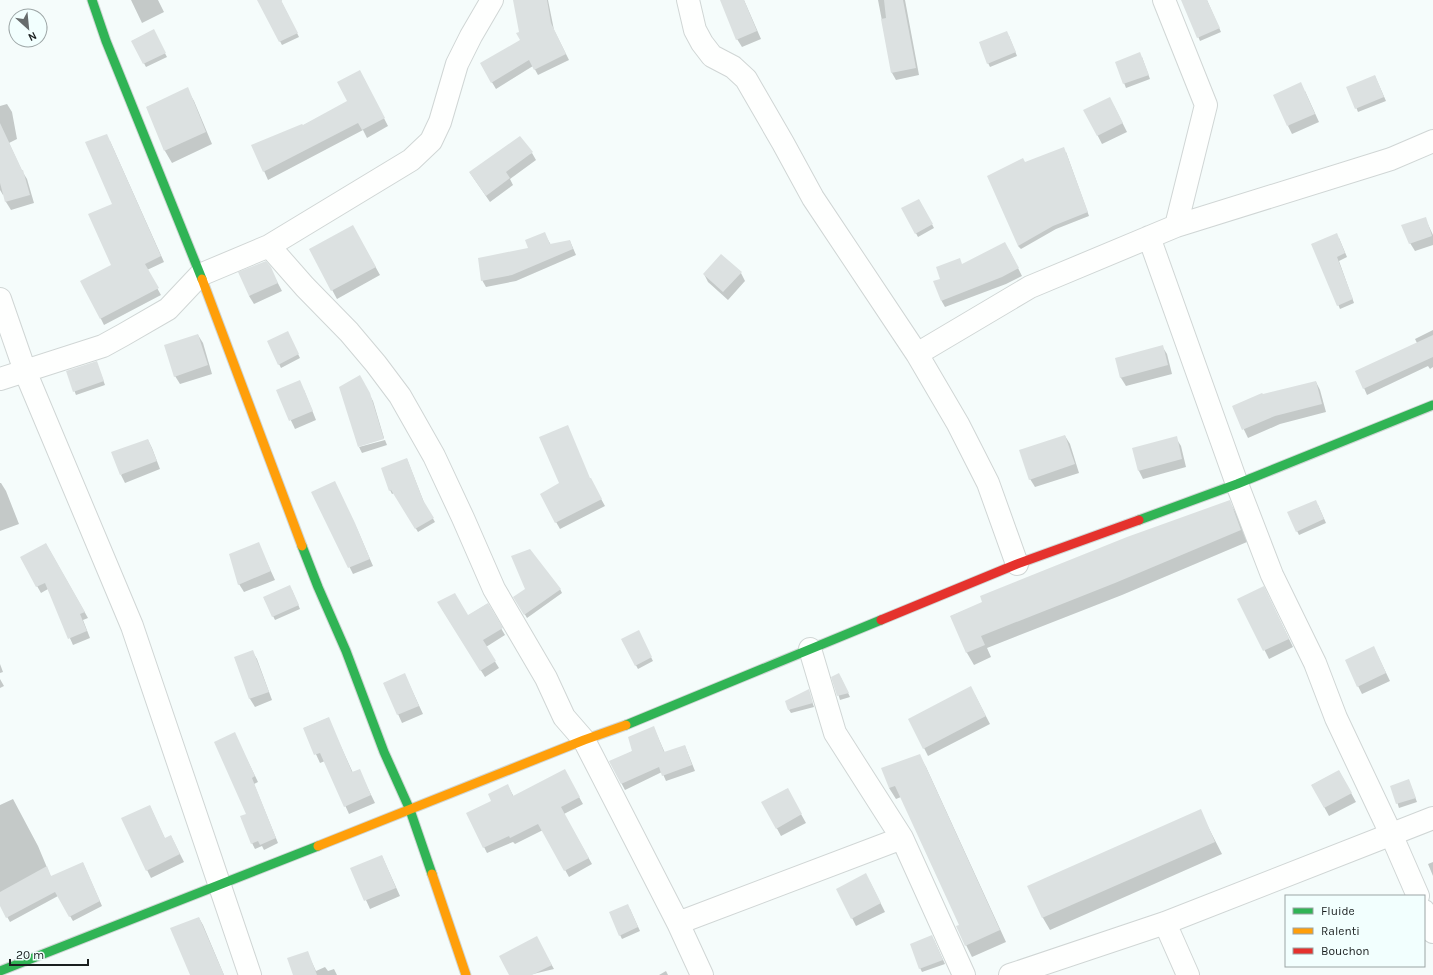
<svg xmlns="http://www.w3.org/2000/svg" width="1433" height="975" font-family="Karla,sans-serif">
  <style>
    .shadow { fill: #0003 }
    .building { fill: #dce1e1 }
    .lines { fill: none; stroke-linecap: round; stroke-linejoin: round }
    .street-casing { stroke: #d0d6d5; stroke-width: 24 }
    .fast-casing { stroke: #d0d6d5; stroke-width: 11 }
    .slow-casing { stroke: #d0d6d5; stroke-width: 11 }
    .jam-casing { stroke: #d0d6d5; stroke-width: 11 }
    .street { stroke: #fefffe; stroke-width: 22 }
    .fast { stroke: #30b455; stroke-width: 9 }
    .slow { stroke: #ff9f0a; stroke-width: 9 }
    .jam { stroke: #e5322d; stroke-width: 9 }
  </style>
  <rect width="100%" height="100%" fill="#f5fcfb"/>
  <!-- shadow -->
  <path class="shadow" d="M131 0H158L164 12 142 23Z
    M258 0H282L281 1 299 37 282 45Z
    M514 0H548L554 30 569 60 538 75 533 66 496 89 481 64 521 41V32Z
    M723 0H744L761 39 742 47 737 39Z
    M878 0H905L919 75 896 80 892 73Z
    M1182 0H1207L1221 32 1200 41Z
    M153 31 167 57 146 67 132 41Z
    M1009 36 1017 56 990 67 988 63Z
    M1142 57 1150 79 1126 88 1116 63Z
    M1375 76 1386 101 1358 112 1348 88Z
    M364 79 388 126 367 138 363 130 268 180 253 146 302 126 348 102Z
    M187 89 194 101 212 144 172 163 165 151 147 107Z
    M1305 91 1319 122 1292 134 1288 126Z
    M7 104 12 112 17 139 9 143 22 171 27 179 34 203 11 210 6 202 4 194 3 195 0 190V106Z
    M1114 106 1127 132 1102 144 1085 111Z
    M110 141 164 262 147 270 161 295 104 325 82 281 112 266 113 204Z
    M1066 152 1089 216 1056 229 1021 249 1018 246 1025 163Z
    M532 153 536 160 510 179 513 185 490 202 470 173Z
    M919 200 934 228 918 237 903 209Z
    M1425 218 1433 235V245L1415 251 1410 243Z
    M544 233 551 245 570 241 576 255 516 281 486 287 482 280 530 249Z
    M357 234 380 275 337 299 310 249Z
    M1339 238 1347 257 1339 261 1354 303 1340 309 1312 244Z
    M1009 250 1022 276 1006 284 945 307 941 300 942 279 962 265Z
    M270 268 282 291 254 304 249 296Z
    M741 273 745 281 728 300 708 282 704 274Z
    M1433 330V367L1430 369 1428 366 1367 395 1364 388 1417 343 1415 339Z
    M198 335 203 343 212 374 180 384 175 376Z
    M289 336 300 358 281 368 279 364Z
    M1162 346 1167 354 1172 374 1126 386 1121 378 1116 359Z
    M98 366 105 385 76 395 67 372Z
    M359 376 373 401 384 438 359 445Z
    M1316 382 1320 390 1326 412 1280 424 1248 438 1233 407Z
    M304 390 316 420 295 429 277 391Z
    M1065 436 1070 444 1079 473 1035 487 1030 479Z
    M1176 438 1181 446 1186 467 1143 479 1139 471 1133 449Z
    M148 440 152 448 160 469 125 483 121 475Z
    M385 440 387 445 362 453 359 447Z
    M407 459 425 505 435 522 418 532 394 493 392 494 390 490Z
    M590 479 605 506 560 529 556 522 560 484Z
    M0 483H1L6 491 19 524 0 531Z
    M338 489 358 531 373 566 353 574 313 493Z
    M1229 501 1236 513 1247 542 1122 595 987 648 991 657 974 665 967 653 951 616Z
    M1318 505 1326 523 1299 535 1297 531Z
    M258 543 275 580 244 592 239 584Z
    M46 544 88 618 83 620 90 638 73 645 48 589 41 593 21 558Z
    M526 589H560L562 593 527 618 515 598Z
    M292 590 300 609 275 620 264 598Z
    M1268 596 1293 647 1269 659 1239 599Z
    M487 604 505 635 486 647 499 668 485 677 442 609 468 616Z
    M638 632 653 661 638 669 622 640Z
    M252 651 257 659 272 700 255 707 250 699 235 658Z
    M1378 656 1390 681 1362 694 1358 686Z
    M0 664 3 672 0 673Z
    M405 675 423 714 402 723 384 683Z
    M833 678H841L850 697 840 700Z
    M0 679 4 686 0 688Z
    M808 690 814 707 791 713 789 710Z
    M975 695 990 724 928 756 924 748Z
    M328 718 353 773 359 770 375 803 349 814 325 761 320 763 304 728Z
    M654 728 665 753 685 746 695 771 666 781 662 772 625 790 610 762 633 751Z
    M237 739 258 782 254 784 278 843 264 850 262 846 255 849 252 843Z
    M919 755 926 767 1006 942 972 957 957 927 961 926 901 797 896 799 889 788Z
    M1339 771 1356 802 1329 816 1312 785Z
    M568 777 583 804 564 814 592 864 569 877 543 830 515 844 513 842 487 853 484 847 492 801 508 786 514 797Z
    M1409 781 1417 802 1399 808 1392 786Z
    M787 789 806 823 781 836 763 803Z
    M13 799 38 846 51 877 83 863 102 906 73 921 58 896 10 922 0 904V805Z
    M150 806 165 839 171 836 184 862 151 878 147 870Z
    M1200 811 1222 854 1050 930 1043 918 1029 886Z
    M382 856 400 896 370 909 352 869Z
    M1433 862V876L1428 864Z
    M870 882 885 912 856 926 852 918Z
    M630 909 640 931 622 939 620 935Z
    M199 918 203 925 224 975H201Z
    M934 940 945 964 922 972 920 968Z
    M541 946 554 969 529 975H510Z
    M307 952 316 971 325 967 328 971 334 969 337 975H294Z
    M666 971 668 975H659Z"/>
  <!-- building -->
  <path class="building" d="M257 0H281L298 33 279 42Z
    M513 0H547L551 23 566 54 534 70 529 60 491 83 480 63 520 40 516 33 519 32Z
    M720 0H744L757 31 736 40Z
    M884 0H903L916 68 891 73 881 19 886 18Z
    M1181 0H1207L1220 28 1197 38Z
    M154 29 166 53 143 64 131 41Z
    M1007 31 1016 52 987 64 979 42Z
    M1140 52 1149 75 1123 84 1115 62Z
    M360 70 385 118 362 130 358 123 263 172 251 145 302 124 303 125 347 101 337 82Z
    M1375 75 1384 97 1355 109 1346 87Z
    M1301 82 1315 114 1287 126 1273 95Z
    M188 87 206 132 164 151 146 107Z
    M1110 97 1123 123 1097 136 1083 110Z
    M0 123 22 170H23L30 195 5 202 0 183Z
    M107 134 161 256 145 264 159 288 100 319 80 281 111 265 88 214 112 204 85 142Z
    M520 136 533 152 506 172 510 178 486 196 469 172Z
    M1064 147 1088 212 1053 226 1018 246 987 176 1023 158 1025 162Z
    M919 199 933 224 915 234 901 208Z
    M1426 217 1432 236 1409 244 1401 225Z
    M353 225 376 267 331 291 309 249Z
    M545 232 550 244 570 240 573 249 512 275 481 281 478 258 528 248 525 240Z
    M1337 233 1345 253 1337 257 1353 299 1337 306 1311 244Z
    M1005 242 1019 268 1002 277 941 301 933 281 940 279 936 267 960 258 962 264Z
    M721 254 742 272 723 292 703 274Z
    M266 261 271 267 278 283 249 296 238 272Z
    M288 331 299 354 278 365 267 341Z
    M198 334 208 365 174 377 164 345Z
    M1433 335V357L1363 389 1355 371Z
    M1163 345 1168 365 1120 378 1115 358Z
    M97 361 104 381 73 392 66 371Z
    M360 375 370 393 384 439 358 447 339 387Z
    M300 380 313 411 289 421 276 390Z
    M1316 381 1322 404 1275 416 1242 430 1232 406 1262 393 1263 394Z
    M568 425 590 478H591L602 499 555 523 540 494 559 483 539 437Z
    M1065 435 1075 464 1029 480 1019 450Z
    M1177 436 1182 459 1138 471 1132 448Z
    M148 439 157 461 120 475 111 452Z
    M407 458 423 500 434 518 415 529 391 490 389 491 381 468Z
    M335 481 355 523 370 559 348 568 311 492Z
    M1230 500 1241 530 1115 583 981 636 985 645 966 653 950 616 982 602 980 596 1127 537Z
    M1316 500 1324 519 1296 532 1287 512Z
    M259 542 271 571 238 585 229 554Z
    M46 543 85 612 80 614 87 631 68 639 45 583 36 587 20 557Z
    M530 549 561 589 524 615 513 597 525 589 511 556Z
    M290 585 299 605 272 617 263 597Z
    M1264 586 1289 639 1263 651 1237 599Z
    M455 593 468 615 488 603 503 628 483 640 496 661 480 671 437 602Z
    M639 630 652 657 635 666 621 639Z
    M1374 646 1386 673 1357 687 1345 660Z
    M253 650 269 692 249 699 234 657Z
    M405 673 419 706 397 715 383 683Z
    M839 673 849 693 837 696 831 677Z
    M971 686 986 716 923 749 908 719Z
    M809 689 813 703 788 710 785 701Z
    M329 717 352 772 360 769 371 795 344 807 320 753 314 755 303 728Z
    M654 726 664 752 685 745 692 765 662 776 659 767 621 784 609 761 632 751 628 737Z
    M235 732 255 776 252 778 276 838 260 845 258 841 251 844 240 816 246 814 214 742Z
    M920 754 1000 930 965 946 956 926 959 925 895 786 889 788 881 768Z
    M565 769 580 797 561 807 589 858 564 871 538 824 510 838 509 836 483 848 466 813 491 801 488 794 508 784 513 796Z
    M1339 770 1352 793 1324 808 1311 785Z
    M1409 779 1416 798 1396 804 1390 786Z
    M788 788 802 814 776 829 761 802Z
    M150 805 165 838 171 835 180 854 146 871 121 818Z
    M1201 809 1215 842 1042 918 1027 886Z
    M382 855 396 888 364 901 350 868Z
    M83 862 100 901 69 917 55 892 6 918 0 906V892L47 866 51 876Z
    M866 873 881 903 851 919 836 889Z
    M628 904 638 927 619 936 609 912Z
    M199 917 224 975H190L170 928Z
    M932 935 943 960 919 969 910 944Z
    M537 936 552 965 532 975H509L499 956Z
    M308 951 317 975H293L287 958Z"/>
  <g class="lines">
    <!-- street casing -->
    <g class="street-casing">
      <path id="street" d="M688 0 695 30 702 43 712 56 733 67 746 79 783 143 813 198 917 354 958 424 988 483 1017 564
        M1164 0 1206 105 1176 226
        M1149 237 1237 484 1272 575 1315 663 1336 718 1391 834 1418 896
        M269 246 305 287 349 332 376 364 400 396 434 456 463 518 494 589 546 678 564 717 584 740 678 923 702 975
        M0 299 25 371 132 626 250 975
        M917 354 1030 287 1176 226 1391 159 1433 141
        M0 379 103 346 123 335 168 309 200 275 269 246 411 160 431 141 440 122 457 64 471 36 492 0
        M810 649 835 733 902 838 964 975
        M1424 911 1433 932
        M678 923 902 838
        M1165 923 1188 975
        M1010 975 1165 923 1433 818"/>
    </g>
    <!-- fast casing -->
    <g class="fast-casing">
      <path id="fast" d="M92 0 106 41 202 279
        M1139 520 1237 484 1433 405
        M302 546 318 587 346 651 384 752 410 810 432 874
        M626 725 881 620
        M0 971 318 846"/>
    </g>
    <!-- slow casing -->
    <g class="slow-casing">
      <path id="slow" d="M202 279 302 546
        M318 846 584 740 626 725
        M432 874 466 975"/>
    </g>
    <!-- jam casing -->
    <g class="jam-casing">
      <path id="jam" d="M881 620 1017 564 1139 520"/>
    </g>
    <!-- street -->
    <use href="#street" class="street"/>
    <!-- fast -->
    <use href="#fast" class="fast"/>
    <!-- slow -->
    <use href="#slow" class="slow"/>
    <!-- jam -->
    <use href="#jam" class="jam"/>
  </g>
  <!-- legend -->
  <rect x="1285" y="895" width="140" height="72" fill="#f2fffe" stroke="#9ca5a5"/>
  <rect x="1293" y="908" width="20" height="6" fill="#30b455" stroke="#9ca5a5"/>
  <text x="1321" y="915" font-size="12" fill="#1a1f1f">Fluide</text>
  <rect x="1293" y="928" width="20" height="6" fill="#ff9f0a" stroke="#9ca5a5"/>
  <text x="1321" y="935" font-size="12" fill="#1a1f1f">Ralenti</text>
  <rect x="1293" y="948" width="20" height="6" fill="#e5322d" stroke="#9ca5a5"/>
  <text x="1321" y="955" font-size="12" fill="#1a1f1f">Bouchon</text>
  <!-- north arrow -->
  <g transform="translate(28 28) rotate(153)"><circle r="19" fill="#f2fffe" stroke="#9ca5a5"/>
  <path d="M0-3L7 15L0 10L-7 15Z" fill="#676c6c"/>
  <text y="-6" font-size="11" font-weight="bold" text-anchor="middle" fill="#1a1f1f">N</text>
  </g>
  <!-- scale -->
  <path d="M10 959v6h78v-6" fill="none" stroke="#1a1f1f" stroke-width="2"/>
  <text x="16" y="959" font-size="12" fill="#1a1f1f" stroke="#f2fffe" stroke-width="3" paint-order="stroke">20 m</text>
</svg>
